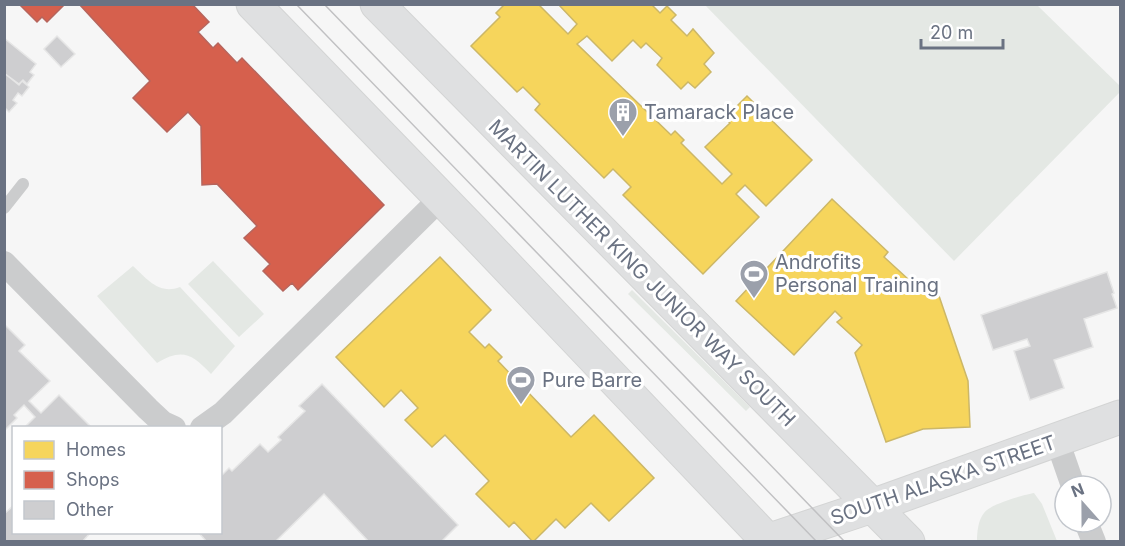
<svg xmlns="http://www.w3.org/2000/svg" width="1125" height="546" font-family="Inter,sans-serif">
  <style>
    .green { fill: #e4e8e4 }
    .homes { fill: #f6d55c; stroke: #ccb767; stroke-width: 1.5 }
    .shops { fill: #d6604d; stroke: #b6655d; stroke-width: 1.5 }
    .building { fill: #ceced0; stroke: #e6e6e6; stroke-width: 1.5 }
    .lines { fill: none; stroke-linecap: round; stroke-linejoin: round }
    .secondary-casing { stroke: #d3d4d4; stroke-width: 35 }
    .service { stroke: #cbcccd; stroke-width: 12 }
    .minor { stroke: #cbcccd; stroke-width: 24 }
    .secondary { stroke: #dfe0e1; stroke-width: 33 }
    .tram { stroke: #c1c1c3; stroke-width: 1.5 }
    .labels { text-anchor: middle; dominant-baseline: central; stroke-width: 6; stroke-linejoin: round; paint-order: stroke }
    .poi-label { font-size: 20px; fill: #6a7282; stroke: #fff; text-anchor: start }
    .street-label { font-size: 20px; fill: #6a7282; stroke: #fff }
  </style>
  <rect width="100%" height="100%" fill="#f6f6f6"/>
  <!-- green -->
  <path class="green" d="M705 5H1037L1120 86V92L954 261Z
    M213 261 264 314 239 337 188 284Z
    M133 266C147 279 159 295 180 287L235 346 211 374C192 354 182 348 157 363L97 296Z
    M632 290 750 407 746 411 628 294Z
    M1034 493 1042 504 1057 541H977C977 533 978 520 984 513 990 504 1023 495 1034 493Z"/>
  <!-- homes -->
  <path class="homes" d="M505 4H538L568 34 577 24 558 4H651L660 13 667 6 676 15 671 20 687 36 693 29 714 53 704 64 711 72 695 88 688 82 681 89 657 65 662 58 646 43 641 48 633 40 612 61 587 36 577 44 671 135 675 131 684 140 681 143 722 184 732 174 705 147 730 123 725 118 747 96 812 160 766 206 745 185 736 194 759 217 703 274 623 195 631 187 613 169 604 178 535 110 540 104 523 87 517 92 471 46 500 17 496 13Z
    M832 199 888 252 884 257 920 290 927 283 938 293 968 381 970 427 923 429 886 442 855 353 862 345 837 322 842 318 835 311 794 355 736 301Z
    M440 257 491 310 469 332 485 348 489 344 502 357 498 361 571 437 594 415 654 478 609 521 591 503 565 528 556 519 533 542 514 522 509 527 476 494 489 481 445 435 432 447 405 420 418 408 401 390 384 407 336 357Z"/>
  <!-- shops -->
  <path class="shops" d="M19 4H65L47 22 42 17 37 22Z
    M79 4H192L209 22 198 32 213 48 218 43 237 63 242 58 384 205 298 290 292 283 283 291 263 271 270 264 244 238 257 226 217 184 202 185 201 126 188 112 167 132 133 98 150 81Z"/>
  <!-- building -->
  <path class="building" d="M57 36 75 54 61 67 44 49Z
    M4 38 36 64 30 72 34 75 27 84 23 80 19 84 4 73Z
    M4 73 19 85 22 81 29 87 22 96 18 93 13 100 17 103 9 112 6 109 4 111Z
    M1107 272 1114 293 1112 294 1117 308 1084 319 1093 347 1054 360 1064 388 1030 400 1014 351 1030 346 1027 339 993 350 981 315Z
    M6 326 25 345 19 351 50 381 29 401 41 413 59 395 92 428H24L35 417 24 405 14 415 17 418 4 431V328Z
    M322 384 458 525 441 542H369L324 494 275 542H207L198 532H220V477L229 468 232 471 260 444 268 452 281 440 278 437 305 411 299 406Z
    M14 505V532H91L82 542H4V514Z"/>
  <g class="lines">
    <!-- secondary casing -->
    <g class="secondary-casing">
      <path id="secondary" d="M253 4 474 232 769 542
        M377 4 908 542
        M764 542 872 506 1120 417"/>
    </g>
    <!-- service -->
    <path class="service" d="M4 208 23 184"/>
    <!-- minor -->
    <path class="minor" d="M4 263 148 409 163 423 174 428
      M202 428 223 413 440 199
      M1057 440 1073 486
      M1086 522 1094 542"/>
    <!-- secondary -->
    <use href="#secondary" class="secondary"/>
    <!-- tram -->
    <path class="tram" d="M296 4 817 542
      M324 4 845 542"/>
  </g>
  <!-- icons -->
  <defs>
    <g id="building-pin" transform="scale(1.5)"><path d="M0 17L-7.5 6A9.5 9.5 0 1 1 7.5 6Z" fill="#9ba0ab" stroke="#fff"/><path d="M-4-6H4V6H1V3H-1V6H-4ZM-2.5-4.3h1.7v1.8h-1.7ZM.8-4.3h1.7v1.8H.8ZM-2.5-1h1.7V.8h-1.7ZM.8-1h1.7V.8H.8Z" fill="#fff"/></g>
    <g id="stadium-pin" transform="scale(1.5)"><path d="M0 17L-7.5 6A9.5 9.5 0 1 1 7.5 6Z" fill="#9ba0ab" stroke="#fff"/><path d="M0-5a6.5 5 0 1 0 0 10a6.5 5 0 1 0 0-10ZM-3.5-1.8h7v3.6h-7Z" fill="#fff"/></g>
  </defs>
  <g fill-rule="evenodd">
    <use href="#building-pin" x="623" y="112"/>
    <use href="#stadium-pin" x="754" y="274"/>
    <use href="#stadium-pin" x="521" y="380"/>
  </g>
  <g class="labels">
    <!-- poi labels -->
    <g class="poi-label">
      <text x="644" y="112">Tamarack Place</text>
      <text x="775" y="262">Androfits<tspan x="775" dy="23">Personal Training</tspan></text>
      <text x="542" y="380">Pure Barre</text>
    </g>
    <!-- street labels -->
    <g class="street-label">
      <text transform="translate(642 273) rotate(45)">MARTIN LUTHER KING JUNIOR WAY SOUTH</text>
      <text transform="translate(943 480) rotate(-19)">SOUTH ALASKA STREET</text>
    </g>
  </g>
  <!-- border -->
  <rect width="1125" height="546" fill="none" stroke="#6a7282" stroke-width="12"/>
  <!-- legend -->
  <rect x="12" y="426" width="210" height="108" fill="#ffffff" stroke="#c3c7cd" stroke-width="1.5"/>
  <rect x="24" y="441" width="30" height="18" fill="#f6d55c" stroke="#c3c7cd" stroke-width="1.5"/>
  <text x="66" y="456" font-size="18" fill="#6a7282">Homes</text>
  <rect x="24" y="471" width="30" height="18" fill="#d6604d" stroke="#c3c7cd" stroke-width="1.5"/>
  <text x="66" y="486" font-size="18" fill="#6a7282">Shops</text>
  <rect x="24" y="501" width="30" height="18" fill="#ceced0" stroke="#c3c7cd" stroke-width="1.5"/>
  <text x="66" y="516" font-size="18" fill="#6a7282">Other</text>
  <!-- north arrow -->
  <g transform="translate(1083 504) rotate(339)"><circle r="28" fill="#ffffff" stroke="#c3c7cd" stroke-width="1.5"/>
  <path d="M0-4.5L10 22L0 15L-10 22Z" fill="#9ba0ab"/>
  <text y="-9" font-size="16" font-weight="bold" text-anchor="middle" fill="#6a7282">N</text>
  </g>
  <!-- scale -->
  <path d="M921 39v9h82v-9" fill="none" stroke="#6a7282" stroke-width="3"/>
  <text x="930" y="39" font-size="18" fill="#6a7282" stroke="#ffffff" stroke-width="4.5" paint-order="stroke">20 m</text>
</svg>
